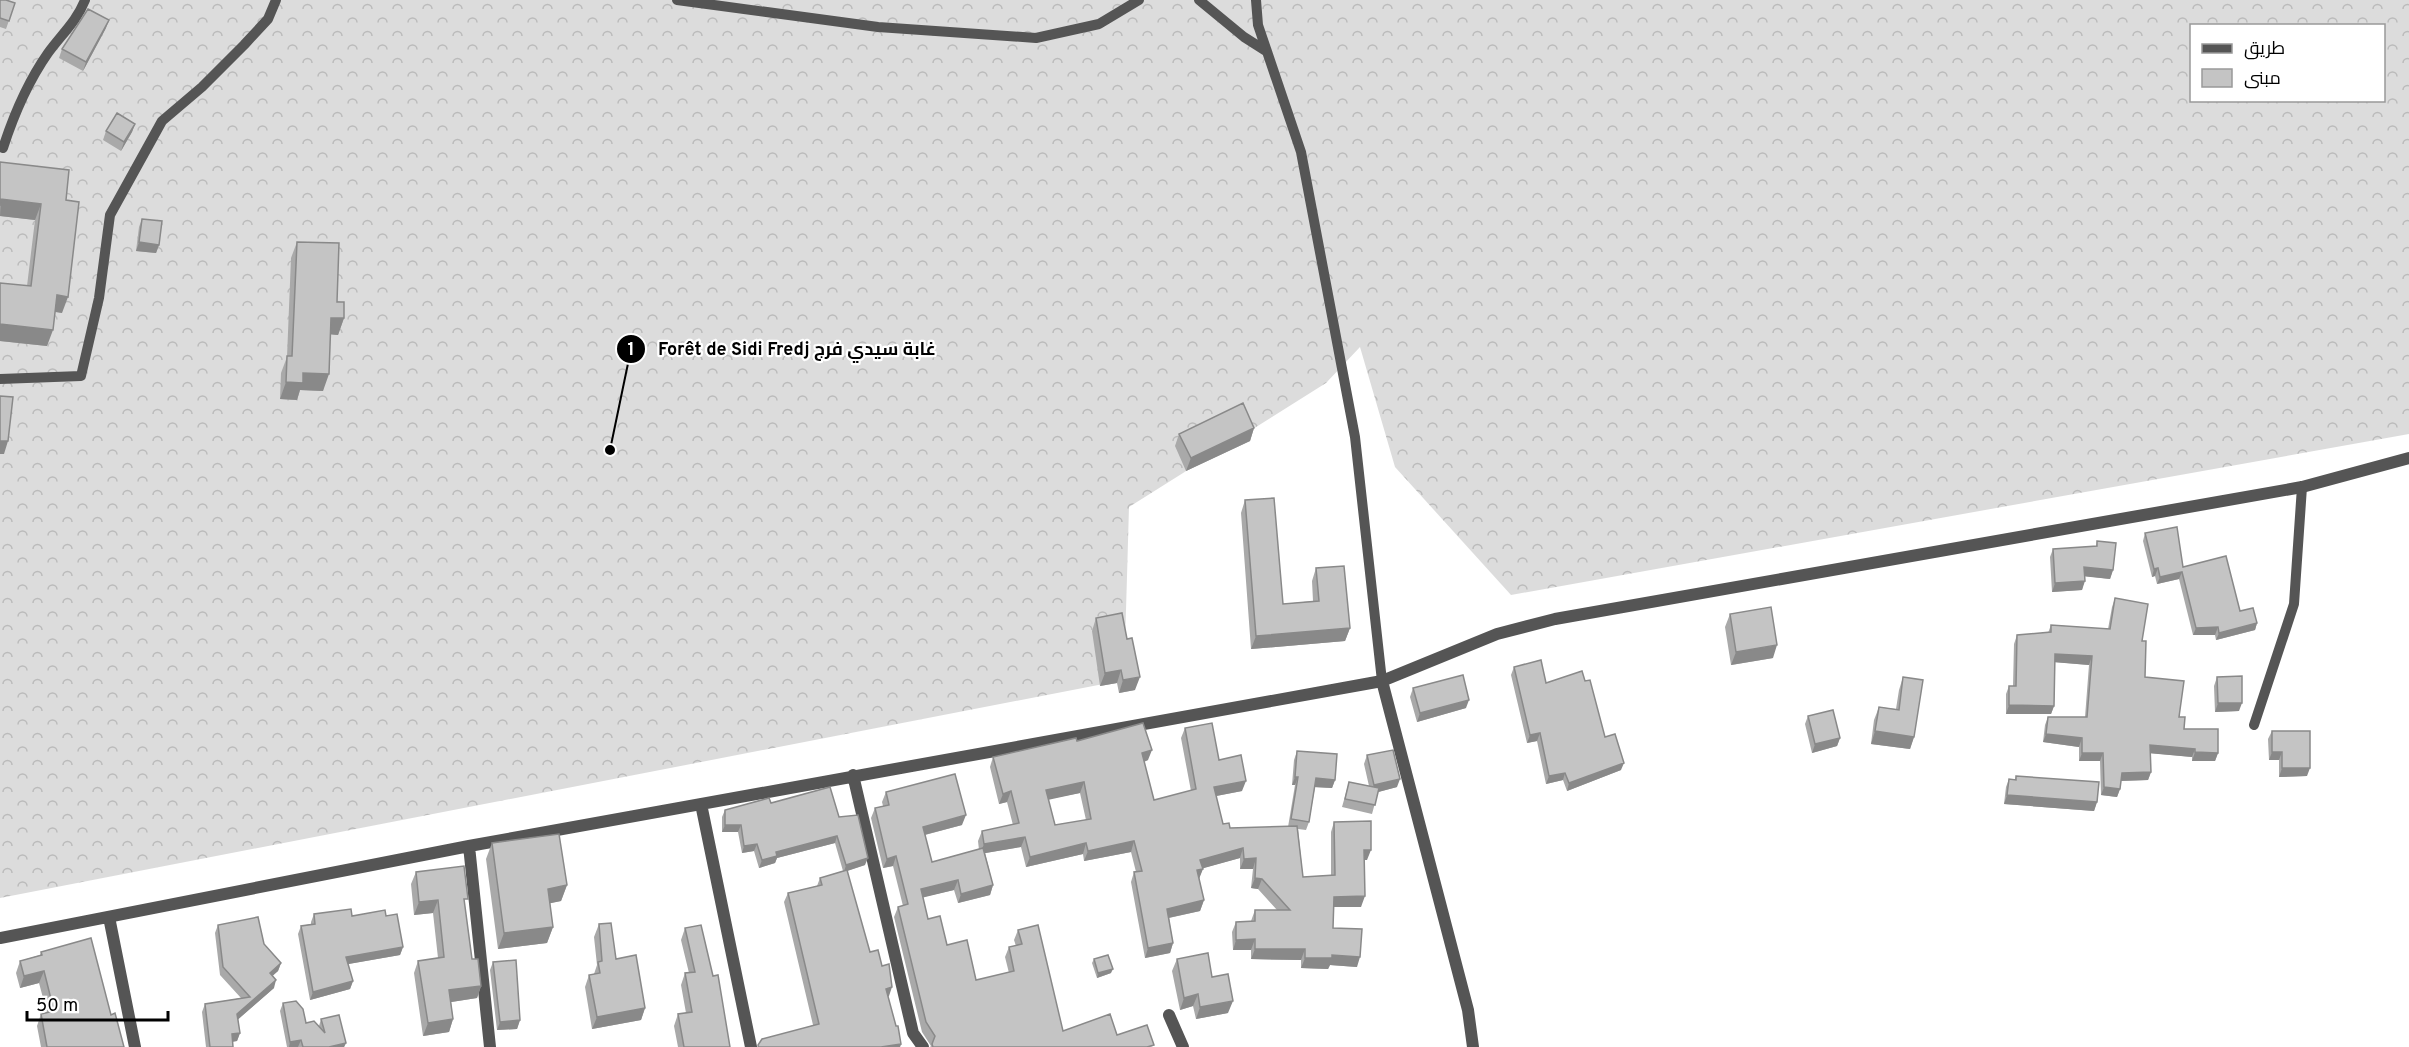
<svg xmlns="http://www.w3.org/2000/svg" width="2409" height="1047" font-family="Overpass,Cairo,sans-serif">
  <style>
    .forest { fill: url(#forest-crowns); fill-rule: evenodd }
    .lines { fill: none; stroke-linecap: round; stroke-linejoin: round }
    .lane { stroke: #555; stroke-width: 10 }
    .street { stroke: #555; stroke-width: 12 }
    .wall { fill: #a9a9a9; fill-rule: evenodd }
    .shaded-wall { fill: #898989 }
    .building { fill: #c4c4c4; stroke: #898989; stroke-width: 1.5; fill-rule: evenodd }
    .leader { fill: none; stroke: #000; stroke-width: 2 }
    .callout-dot { fill: #000; stroke: #fff; stroke-width: 2 }
    .mark-label { font-size: 18px; text-anchor: middle; font-weight: bold; fill: #fff }
    .callout-label { font-size: 18px; text-anchor: middle; font-weight: bold; fill: #000; stroke: #fff; stroke-width: 4.5; stroke-linejoin: round; paint-order: stroke }
  </style>
  <defs>
    <pattern id="forest-crowns" width="20" height="18" patternUnits="userSpaceOnUse" patternTransform="scale(1.5)"><rect width="20" height="18" fill="#dcdcdc"/><path d="M2 6a3 3 0 1 1 6 0M12 15a3 3 0 1 1 6 0" fill="none" stroke="#bbb"/></pattern>
  </defs>
  <rect width="100%" height="100%" fill="#fff"/>
  <!-- forest -->
  <path class="forest" d="M0 0H2409V434L1511 595 1395 467 1360 347 1326 383 1129 507 1124 680 0 898ZM2192 26H2384V100H2192Z"/>
  <g class="lines">
    <!-- lane -->
    <path class="lane" d="M677 0 878 27 1036 38 1099 24 1139 0
      M1199 0 1244 37 1266 51
      M1256 0 1258 25 1301 152 1355 437 1382 681
      M3 148C14 114 27 83 48 53 61 35 77 21 85 0
      M0 379 81 376 99 298 110 215 162 121 202 87 244 45 268 19 276 0
      M2254 725 2294 604 2302 487"/>
    <!-- street -->
    <path class="street" d="M1382 681 1468 1010 1473 1047
      M853 775 913 1033 923 1047
      M701 804 751 1047
      M469 846 490 1047
      M109 917 135 1047
      M0 938 469 846 1382 681 1497 634 1555 619 2302 487 2409 458
      M1169 1015 1183 1047"/>
  </g>
  <!-- wall -->
  <path class="wall" d="M0 0 15 3 6 29 0 27Z
    M106 28 83 71 59 58 62 49Z
    M135 124 132 132 121 151 103 140 106 131Z
    M0 162 66 200 62 313 55 312 47 346 0 341V283L27 286 35 220 0 216Z
    M142 219 159 245 156 253 136 251 139 227Z
    M297 242 337 302 344 318 338 335 331 334 323 391 300 390 297 400 280 399 281 373 287 357 291 258Z
    M1254 428 1250 441 1186 471 1175 446 1179 434Z
    M1245 500 1283 604 1313 601 1312 581 1316 568 1350 628 1345 641 1251 649 1241 513Z
    M2145 533 2183 567 2240 611 2257 623 2255 630 2216 640 2215 635H2193L2179 579 2157 584 2155 576 2152 577 2143 541Z
    M2097 541 2113 570 2110 579 2085 576 2082 590 2052 592 2050 557 2053 549 2096 546Z
    M2115 598 2142 641 2145 677 2179 717 2184 729 2218 753 2215 761H2192V757L2150 753 2151 772 2148 780 2121 781 2120 789 2117 797 2101 795 2100 761H2079V747L2043 742 2045 725 2048 717H2085L2089 665 2055 662 2054 706 2051 714H2006V694L2009 686H2013L2014 644 2017 635 2048 633 2051 625 2108 629 2112 607Z
    M1730 614 1773 658 1731 665 1725 627Z
    M1096 618 1135 690 1119 693 1117 683 1100 686 1092 631Z
    M1514 667 1546 683 1605 737 1621 770 1567 791 1563 780 1546 784 1537 741 1527 743 1511 675Z
    M1903 677 1914 737 1910 749 1871 744 1874 720 1879 707 1896 709 1899 690Z
    M2217 677 2239 711 2215 712 2214 686Z
    M1413 688 1466 708 1417 722 1410 697Z
    M1808 716 1840 738 1837 746 1812 753 1805 724Z
    M1185 728 1219 760 1242 791 1216 796 1223 824 1230 828 1288 827 1295 785H1292L1294 760 1297 751 1335 780 1332 788 1315 787 1309 822 1306 830 1298 829 1303 877 1331 875V832L1334 822 1367 860H1364L1361 907H1334L1333 928 1357 967 1330 965 1328 969 1301 968V960L1251 959V950H1233L1232 932 1236 922 1251 921 1255 910H1277L1258 889 1251 888 1253 869H1240V858L1203 868 1199 878 1204 900 1200 911 1169 918 1173 943 1170 953 1145 958 1131 882 1134 872H1136L1131 852 1084 861 1083 854 1026 867 1021 847 985 853 993 885 990 895 958 903 954 890 923 897 928 919 947 945 976 980 1009 973 1005 957 1009 947 1016 946 1014 940 1018 930 1063 1031 1117 1035 1153 1047H930L931 1046 922 1032 894 917 898 907 903 906 893 866 883 868 871 818 875 808 883 806 882 802 886 792 962 825 925 835 932 862 979 850 978 841 982 831 1013 825 1007 802 999 804 990 767 993 757 1077 741 1148 760 1144 762 1154 800 1191 791 1181 738ZM1080 793 1086 820 1055 825 1048 799Z
    M2272 731 2307 776 2279 777V760H2269L2268 739Z
    M1367 755 1397 787 1378 792 1372 814 1342 807 1349 782 1369 786 1364 764Z
    M2016 776 2097 802 2094 811 2004 804 2006 787 2009 779H2015Z
    M771 803 839 817 865 865 847 871 870 952 889 996 888 997 901 1044 900 1047H757L758 1045 813 1025 784 902 788 893 817 886 820 878 843 871 835 843 777 858 775 863 759 868 754 851 742 853 738 832H722V817L725 810Z
    M492 843 567 885 561 901 550 903 553 927 547 943 498 949 486 859Z
    M416 872 465 907 472 959 481 986 477 998 451 1002 453 1019 449 1032 423 1036 414 973 418 961 438 958 433 913 414 915 411 884Z
    M314 914 352 916 403 947 400 955 348 964 353 981 350 989 310 1000 298 934 301 926 311 924V922Z
    M599 924 616 959 645 1008 641 1020 592 1029 585 987 589 975 594 974 597 965 594 937Z
    M218 925 264 944 281 963 278 971 273 975 274 988 238 1019 240 1033 237 1041 232 1042 233 1047H206L202 1012 205 1004 241 998 220 975 215 933Z
    M685 928 713 976 730 1047H678L674 1026 678 1014 686 1013 681 985 685 973H689L681 940Z
    M41 952 111 1015 124 1047H41L37 1026 41 1014 47 1013 39 983 20 988 16 973 20 961 40 955Z
    M1094 959 1111 973 1097 978 1092 963Z
    M1177 959 1212 977 1228 1013 1196 1019 1193 1006 1180 1010 1172 971Z
    M493 962 520 1020 517 1029 497 1030 490 970Z
    M283 1003 306 1023 319 1026 321 1019 346 1043 344 1047H287L280 1011Z"/>
  <!-- shaded-wall -->
  <path class="shaded-wall" d="M109 20 106 28 83 71 86 62Z
    M135 124 132 132 121 151 124 142Z
    M1 199 41 204 35 220 0 216Z
    M139 242 159 245 156 253 136 251Z
    M57 295 68 297 62 313 51 311Z
    M331 318H344L338 335 325 334Z
    M0 324 53 330 47 346 0 341Z
    M303 373 329 374 323 391 300 390 297 400 280 399 286 382Z
    M1254 428 1250 441 1186 471 1191 458Z
    M0 441H8L4 454H0Z
    M2084 567 2113 570 2110 579 2081 576Z
    M2158 568 2155 576 2152 577 2154 569Z
    M2182 572 2179 579 2157 584 2160 577Z
    M2085 581 2082 590 2052 592 2055 583Z
    M2257 623 2255 630 2216 640 2219 633Z
    M2218 627 2215 635H2193L2196 628Z
    M1350 628 1345 641 1251 649 1256 636Z
    M1777 645 1773 658 1731 665 1736 652Z
    M2055 654 2092 656 2089 665 2052 662Z
    M1121 670 1117 683 1100 686 1105 673Z
    M1140 677 1135 690 1119 693 1123 680Z
    M1469 700 1466 708 1417 722 1420 713Z
    M2218 703H2242L2239 711 2215 712Z
    M2009 705 2054 706 2051 714H2006Z
    M1875 731 1914 737 1910 749 1871 744Z
    M1540 733 1537 741 1527 743 1530 735Z
    M2046 734 2082 738 2079 747 2043 742Z
    M1840 738 1837 746 1812 753 1815 744Z
    M2150 745 2195 749 2192 757 2147 753Z
    M1152 750 1148 760 1138 764 1142 753Z
    M2195 752 2218 753 2215 761H2192Z
    M2272 752H2282L2279 760H2269Z
    M2082 753H2103L2100 761H2079Z
    M1624 763 1621 770 1567 791 1569 783Z
    M2282 768H2310L2307 776 2279 777Z
    M2151 772 2148 780 2119 781 2122 773Z
    M1565 773 1563 780 1546 784 1549 776Z
    M1295 777H1298L1295 785H1292Z
    M1316 778 1335 780 1332 788 1313 787Z
    M1400 779 1397 787 1371 794 1374 785Z
    M1246 781 1242 791 1211 797 1214 787Z
    M1084 782 1080 793 1043 801 1046 790Z
    M2104 787 2120 789 2117 797 2101 795Z
    M1011 791 1007 802 999 804 1003 794Z
    M2007 795 2097 802 2094 811 2004 804Z
    M966 815 962 825 920 836 923 827Z
    M725 825H741L738 832H722Z
    M837 836 835 843 777 858 775 863 759 868 762 860 776 852Z
    M1025 837 1021 847 980 854 984 844Z
    M1134 841 1131 852 1084 861 1088 851Z
    M1086 843 1083 854 1026 867 1030 857Z
    M757 844 754 851 742 853 744 846Z
    M1243 848 1240 858 1197 870 1200 860Z
    M1364 850H1371L1367 860H1361Z
    M896 856 893 866 883 868 887 859Z
    M868 858 865 865 844 872 846 865Z
    M1256 858 1253 869H1240L1244 859Z
    M1203 869 1199 879 1197 870Z
    M1255 878 1262 879 1258 889 1251 888Z
    M958 880 954 890 917 899 921 889Z
    M567 885 561 901 542 905 548 889Z
    M993 885 990 895 958 903 961 894Z
    M1365 896 1361 907H1330L1334 897Z
    M438 900 433 913 414 915 419 902Z
    M1204 900 1200 911 1163 919 1167 909Z
    M553 927 547 943 498 949 504 933Z
    M1255 939 1251 950H1233L1236 940Z
    M1173 943 1170 953 1145 958 1148 948Z
    M403 947 400 955 343 965 346 957Z
    M1255 949H1305L1301 960 1251 959Z
    M1332 955 1360 957 1357 967 1330 965 1328 969 1301 968 1305 958Z
    M281 963 278 971 267 981 270 973Z
    M1113 969 1111 973 1097 978 1098 973Z
    M44 971 39 983 20 988 24 976Z
    M276 980 274 988 234 1023 237 1014Z
    M353 981 350 989 310 1000 313 992Z
    M481 986 477 998 445 1003 449 990Z
    M892 987 889 996 882 998 886 989Z
    M1198 994 1193 1006 1180 1010 1184 998Z
    M1233 1001 1228 1013 1196 1019 1200 1007Z
    M645 1008 641 1020 592 1029 597 1017Z
    M453 1019 449 1032 423 1036 428 1023Z
    M520 1020 517 1029 497 1030 500 1022Z
    M240 1033 237 1041 229 1042 232 1034Z
    M301 1040 298 1047H289L290 1042Z
    M346 1043 344 1047H329Z
    M901 1044 900 1047H881Z"/>
  <!-- building -->
  <path class="building" d="M0 0H6L15 3 9 21 0 18Z
    M88 9 109 20 86 62 62 49Z
    M117 113 135 124 124 142 106 131Z
    M0 162 69 170 66 200 79 202 68 297 57 295 53 330 0 324V283L31 286 41 204 1 199 0 206Z
    M142 219 162 221 159 245 139 242Z
    M297 242 339 243 337 302H344V318H331L329 374 303 373V383L286 382 287 356H292Z
    M0 396 13 397 8 441H0Z
    M1243 403 1254 428 1191 458 1179 434Z
    M1274 498 1283 604 1319 601 1316 568 1344 566 1350 628 1256 636 1245 500Z
    M2177 527 2183 567 2226 556 2240 611 2253 608 2257 623 2219 633 2218 627 2196 628 2182 572 2160 577 2158 568 2154 569 2145 533Z
    M2097 541 2116 543 2113 570 2084 567 2085 581 2055 583 2053 549 2097 546Z
    M2115 598 2148 604 2142 641H2146L2145 677 2184 681 2179 717H2185L2184 729H2218V753L2195 752V749L2150 745 2151 772 2122 773 2120 789 2104 787 2103 753H2082V738L2046 734 2048 717H2087L2092 656 2055 654 2054 706 2009 705V686H2016L2017 635 2051 632V625L2110 629Z
    M1771 607 1777 645 1736 652 1730 614Z
    M1122 613 1127 639 1132 638 1140 677 1123 680 1121 670 1105 673 1096 618Z
    M1541 660 1546 683 1582 671 1585 681 1590 680 1605 737 1615 734 1624 763 1569 783 1565 773 1549 776 1540 733 1530 735 1514 667Z
    M1463 675 1469 700 1420 713 1413 688Z
    M2242 676V703H2218L2217 677Z
    M1903 677 1923 680 1914 737 1875 731 1879 707 1899 710Z
    M1833 710 1840 738 1815 744 1808 716Z
    M1143 723 1152 750 1142 753 1154 800 1196 789 1185 728 1212 723 1219 760 1241 755 1246 781 1214 787 1223 824 1229 823 1230 828 1297 826 1303 877 1335 875 1334 822 1371 821V850H1364L1365 896 1334 897 1333 928 1362 929 1360 957 1332 955V958H1305V949H1255V939L1236 940V922L1255 921V910H1290L1262 879 1255 878 1256 858 1244 859 1243 848 1200 860 1203 869 1197 870 1204 900 1167 909 1173 943 1148 948 1134 872 1142 871 1134 841 1088 851 1086 843 1030 857 1025 837 984 844 982 831 1019 823 1011 791 1003 794 993 757 1076 738 1077 741ZM1084 782 1091 819 1055 825 1046 790Z
    M2272 731H2310V768H2282V752H2272Z
    M1393 750 1400 779 1374 785 1367 755Z
    M1297 751 1337 754 1335 780 1316 778 1309 822 1291 819 1298 777H1295Z
    M955 774 966 815 923 827 932 862 983 848 993 885 961 894 958 880 921 889 928 919 940 916 947 945 967 940 976 980 1014 971 1009 947 1022 944 1018 930 1038 925 1063 1031 1110 1014 1117 1035 1147 1025 1154 1045 1147 1047H933L932 1044 935 1036 926 1022 898 907 908 904 896 856 887 859 875 808 889 805 886 792Z
    M2016 776 2099 782 2097 802 2007 795 2009 779 2016 780Z
    M1349 782 1379 788 1375 805 1345 799Z
    M830 787 839 817 858 815 868 858 846 865 837 836 776 852 777 856 762 860 757 844 744 846 741 825H725V810L769 798 771 803Z
    M559 834 567 885 548 889 553 927 504 933 492 843Z
    M464 866 468 899H464L472 959H478L481 986 449 990 453 1019 428 1023 418 961 444 957 438 900 419 902 416 872Z
    M847 870 870 952 878 950 882 966 889 964 892 987 886 989 896 1026H898L901 1044 881 1047H759L758 1045 762 1039 819 1024 788 893 822 885 820 878Z
    M351 909 352 916 385 910 386 916 397 914 403 947 346 957 353 981 313 992 301 926 315 924 314 914Z
    M258 917 264 944 281 963 270 973 276 980 237 1014 240 1033 232 1034 233 1047H210L205 1004 250 997 223 967 218 925Z
    M611 923 616 959 636 955 645 1008 597 1017 589 975 600 973 598 962 602 961 599 924Z
    M701 925 713 976 718 975 730 1047H684L678 1014 692 1012 685 973 695 972 685 928Z
    M91 938 111 1015 115 1013 124 1047H47L41 1014 54 1011 44 971 24 976 20 961 42 955 41 952Z
    M1208 953 1212 977 1228 974 1233 1001 1200 1007 1198 994 1184 998 1177 959Z
    M1108 955 1113 969 1098 973 1094 959Z
    M516 960 520 1020 500 1022 493 962Z
    M296 1001 303 1009 306 1023 314 1021 325 1033 321 1019 339 1015 346 1043 329 1047H303L301 1040 290 1042 283 1003Z"/>
  <!-- callouts -->
  <path class="leader" d="M610 450L631 349"/>
  <g class="callout-dot">
    <circle cx="610" cy="450" r="6"/>
    <circle cx="631" cy="349" r="15"/>
  </g>
  <g class="mark-label">
    <text x="631" y="355">1</text>
  </g>
  <g class="callout-label">
    <text x="797" y="355">Forêt de Sidi Fredj غابة سيدي فرج</text>
  </g>
  <!-- legend -->
  <rect x="2190" y="24" width="195" height="78" fill="#ffffff" stroke="#999999" stroke-width="1.5"/>
  <rect x="2202" y="44" width="30" height="9" fill="#555555" stroke="#999999" stroke-width="1.5"/>
  <text x="2244" y="54" font-size="18" fill="#000000">طريق</text>
  <rect x="2202" y="69" width="30" height="18" fill="#c4c4c4" stroke="#999999" stroke-width="1.5"/>
  <text x="2244" y="84" font-size="18" fill="#000000">مبنى</text>
  <!-- scale -->
  <path d="M27 1011v9h141v-9" fill="none" stroke="#000000" stroke-width="3"/>
  <text x="36" y="1011" font-size="18" fill="#000000" stroke="#ffffff" stroke-width="4.5" paint-order="stroke">50 m</text>
</svg>
